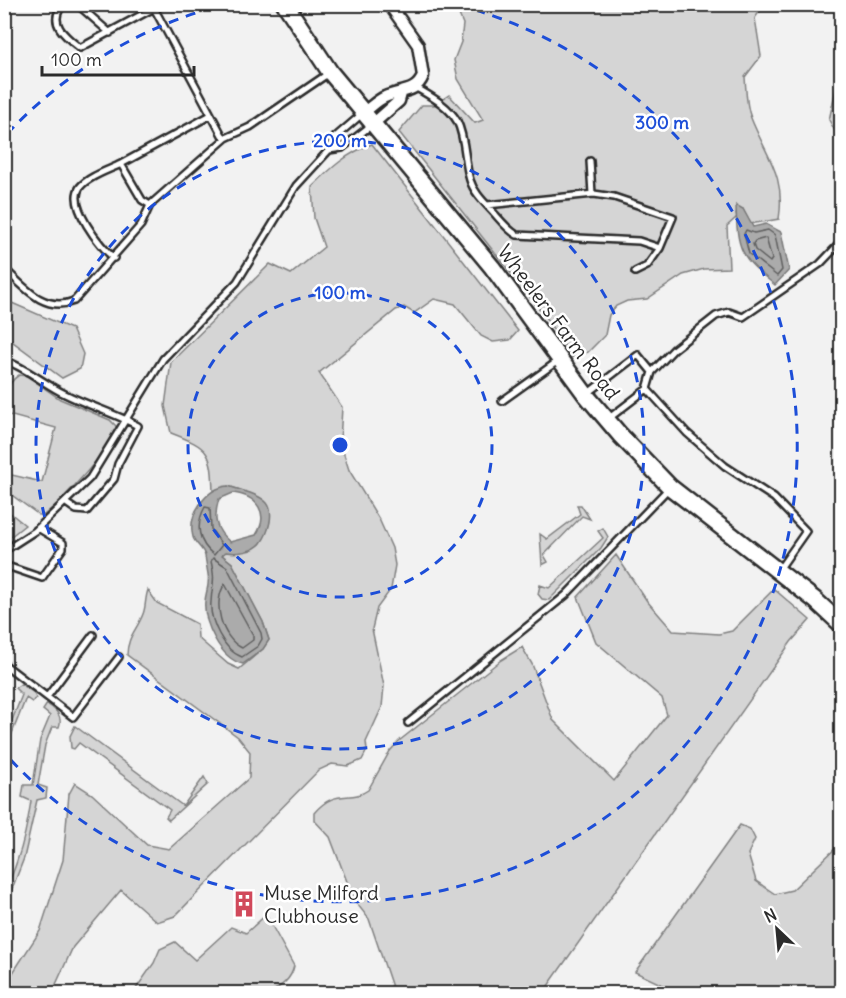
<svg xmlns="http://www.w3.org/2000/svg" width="846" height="998" font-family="Delius,sans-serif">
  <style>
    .green { fill: #d5d5d5; stroke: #808080; stroke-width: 1.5 }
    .water { fill: #ababab; stroke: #787878; stroke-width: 1.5; fill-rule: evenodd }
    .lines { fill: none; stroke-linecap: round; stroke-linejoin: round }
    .shore { stroke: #5e5e5e; stroke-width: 1.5 }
    .service-casing { stroke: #2b2b2b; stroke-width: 10 }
    .minor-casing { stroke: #2b2b2b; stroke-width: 15 }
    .secondary-casing { stroke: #2b2b2b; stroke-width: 20 }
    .service { stroke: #fff; stroke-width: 5 }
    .minor { stroke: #fff; stroke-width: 10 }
    .secondary { stroke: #fff; stroke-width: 15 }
    .ring { fill: none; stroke: #1d4ed8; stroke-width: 3; stroke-dasharray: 10 8 }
    .labels { text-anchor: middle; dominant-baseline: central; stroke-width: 5; stroke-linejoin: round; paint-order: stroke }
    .street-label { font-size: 20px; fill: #2b2b2b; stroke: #fff }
    .poi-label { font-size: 20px; fill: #2b2b2b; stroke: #fff; text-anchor: start }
    .centre { fill: #1d4ed8; stroke: #fff; stroke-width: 3 }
    .ring-label { font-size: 18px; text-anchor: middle; font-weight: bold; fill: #1d4ed8; stroke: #fff; stroke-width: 5; stroke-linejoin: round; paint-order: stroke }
  </style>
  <rect width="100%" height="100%" fill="#f2f2f2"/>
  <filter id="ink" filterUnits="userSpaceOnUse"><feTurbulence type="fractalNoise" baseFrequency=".0167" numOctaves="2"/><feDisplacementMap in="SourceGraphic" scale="12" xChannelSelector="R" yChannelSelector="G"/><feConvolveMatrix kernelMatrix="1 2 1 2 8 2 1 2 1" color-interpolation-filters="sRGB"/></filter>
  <g filter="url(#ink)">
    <!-- green -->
    <path class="green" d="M455 5H764L755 18 761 56 745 77C746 90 746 106 751 118 766 156 786 175 779 219L750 224 743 209 736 213 737 217 727 226 729 268 704 269 683 275 647 299 627 301 616 306 609 315 605 335 588 352 572 357 541 311 399 132 422 105H434L449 95 475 123 483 120 458 79 454 60 461 42 463 24Z
      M841 67 842 142H841L829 120Z
      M372 144 518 331 510 340 493 342 481 336 455 304 434 299 414 313 404 307 396 310 319 373 342 407 340 442 349 470 379 519 392 548 395 565 391 589 377 608 372 629 384 686 382 707 366 742 367 750 362 760 348 766 332 764 319 770 175 916 157 922 121 890 73 947 52 993 5 994V985L40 931 63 860 69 794 75 783 92 794 147 845 169 849 249 778 250 752 238 737 127 655C127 637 137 630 143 614 146 607 145 598 148 590L157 603 197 624 198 638 228 664 239 669 263 649 269 640 263 622 232 563 222 555 226 551 241 552 260 544C284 506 263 497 228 486L213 493C212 452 210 448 171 433L165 406 171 362 270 264 291 274 324 247 314 218 312 187C331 168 347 153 372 144Z
      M5 300 72 329 83 354 80 369 62 378 5 336Z
      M19 375 27 376 60 399 110 420 116 426C114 447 61 501 44 515H39L5 490V485L12 475 42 482 56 428 5 414C5 399 5 384 19 375Z
      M577 505H581L590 519 582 516 544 555 548 562 542 565 540 534 547 539 580 514Z
      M4 508 25 525 5 541V519L8 514Z
      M603 528 608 537 601 548 549 600 542 599 538 594 540 585 549 588 603 538 598 531Z
      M616 555 647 601 673 631 719 634 732 631 774 589 810 620 791 642 543 993H394L369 919 354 900 330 837 314 820V813C336 787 350 803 368 790L390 751 399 741 501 660 522 647 532 664 553 720 614 781 667 715 662 698 596 642 578 597Z
      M21 684 34 693 36 698 32 702 26 698 11 736 5 774V738L22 695 15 688Z
      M47 704C56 709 63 717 59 727H52L45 745 38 785 47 788 46 798 37 800 24 858 5 907C4 890 12 877 17 861 24 841 28 821 31 801L22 797 24 785H33L40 740 50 716 43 710Z
      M75 726 183 806 204 777 208 784 169 820 166 817 170 810 79 743 74 749 71 748 70 736Z
      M740 825 750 829 755 839 748 854 756 881 775 894 792 890 841 843 842 989 837 993H680L635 972Z
      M266 915 294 966C291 980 281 986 270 993H133L154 963 160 949 175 942 195 960 231 927 246 933Z"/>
    <!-- water -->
    <path class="water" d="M736 205 743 209 753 227 766 224 781 232 789 270 775 285C740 257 737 250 736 205Z
      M228 486C240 490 259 494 267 503 275 513 268 534 261 543 254 552 236 554 226 552L222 555 232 563 263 622 269 640 263 649 243 664C220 659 203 622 205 601 206 591 210 584 208 574 207 568 206 562 205 556 204 549 195 544 193 537 187 515 206 488 228 486ZM233 493C257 496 270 513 256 535L230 542C215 530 213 518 219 499Z"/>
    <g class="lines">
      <!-- shore -->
      <path class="shore" d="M746 230 754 233 768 230 775 235 782 270 777 276 749 254 744 234Z
        M766 238 772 259 770 262 755 250 753 244 755 241Z
        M205 507 210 508 211 529 222 545 214 555C198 543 195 525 205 507Z
        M213 558 227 567 261 633 262 639 258 646 242 657C224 651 209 620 211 602 212 582 216 584 211 561Z
        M225 584 253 635V640L242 648C221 638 212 602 225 584Z"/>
      <!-- service casing -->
      <g class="service-casing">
        <path id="service" d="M64 4C46 22 66 37 80 48L154 8 222 135 226 138 250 127 329 73
          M77 4 110 33
          M415 87C430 96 448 105 457 121 466 139 464 161 470 180 474 193 485 203 494 213 501 221 508 230 517 235L639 241 660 248 673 217 614 197 594 194 487 205
          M211 115 121 164 142 200 150 205 226 138
          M329 150 342 148 373 124
          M590 161 592 194
          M114 258C100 247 67 205 80 187 89 176 109 170 121 164
          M4 268C24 287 44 313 74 301L141 225 150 205
          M635 272 647 266 660 248
          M4 360C27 368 44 384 65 394 89 406 115 413 138 426L118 464 114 479 87 511 76 510 66 503
          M647 389 652 372 674 349 716 316 729 312 743 317 820 264 842 241
          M587 394 638 355 652 372
          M502 401 558 361
          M608 419 647 389 687 433 725 466 774 498 806 531 778 571
          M4 551 35 531 90 478 163 359 237 282 296 186 329 150 333 139 362 114
          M4 565 42 578 63 548V543L38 528
          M4 664 73 717 119 657
          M47 697 93 635
          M408 723 566 595 669 488"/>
      </g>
      <!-- minor casing -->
      <g class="minor-casing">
        <path id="minor" d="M364 112C371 107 378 100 385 97 399 90 416 94 423 76L418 45 389 4
          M374 123 399 101 401 94"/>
      </g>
      <!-- secondary casing -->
      <g class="secondary-casing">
        <path id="secondary" d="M285 4 330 72 492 267 586 395 620 435 670 487 815 600 842 625"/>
      </g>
      <!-- service -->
      <use href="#service" class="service"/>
      <!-- minor -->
      <use href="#minor" class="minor"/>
      <!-- secondary -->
      <use href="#secondary" class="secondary"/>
    </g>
  </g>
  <!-- distance rings -->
  <g class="ring">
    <circle cx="340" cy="445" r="152"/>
    <circle cx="340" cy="445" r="304"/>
    <path d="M7 134A456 456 0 0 1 222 5M458 5A456 456 0 1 1 7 756"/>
  </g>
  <!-- icons -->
  <defs>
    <g id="building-bare" transform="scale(2.07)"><path d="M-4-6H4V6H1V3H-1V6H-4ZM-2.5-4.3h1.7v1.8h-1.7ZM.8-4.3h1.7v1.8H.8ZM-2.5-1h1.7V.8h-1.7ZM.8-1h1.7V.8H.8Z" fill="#d1495b" stroke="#fff" stroke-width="2.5" paint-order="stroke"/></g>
  </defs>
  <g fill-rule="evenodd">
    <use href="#building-bare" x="244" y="904"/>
  </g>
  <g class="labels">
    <!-- street labels -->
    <g class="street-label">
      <text transform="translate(559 322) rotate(53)">Wheelers Farm Road</text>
    </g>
    <!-- poi labels -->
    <g class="poi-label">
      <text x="264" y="892">Muse Milford<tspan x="264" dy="23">Clubhouse</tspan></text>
    </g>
  </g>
  <circle cx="340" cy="445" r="9" class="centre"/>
  <g class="ring-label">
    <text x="662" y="129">300 m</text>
    <text x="340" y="147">200 m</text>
    <text x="340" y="299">100 m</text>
  </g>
  <!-- margin -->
  <rect width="846" height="998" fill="none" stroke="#fff" stroke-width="24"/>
  <rect x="12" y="12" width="822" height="974" fill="none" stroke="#2b2b2b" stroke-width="2" filter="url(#ink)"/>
  <!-- north arrow -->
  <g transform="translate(777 929) rotate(334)" stroke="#ffffff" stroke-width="4.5" paint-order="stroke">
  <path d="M0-4.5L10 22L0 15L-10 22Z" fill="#2b2b2b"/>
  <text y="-9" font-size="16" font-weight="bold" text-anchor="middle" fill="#2b2b2b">N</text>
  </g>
  <!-- scale -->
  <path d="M42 66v9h152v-9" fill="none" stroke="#2b2b2b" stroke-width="3"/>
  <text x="51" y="66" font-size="18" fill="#2b2b2b" stroke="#ffffff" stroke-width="4.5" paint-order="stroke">100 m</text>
</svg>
